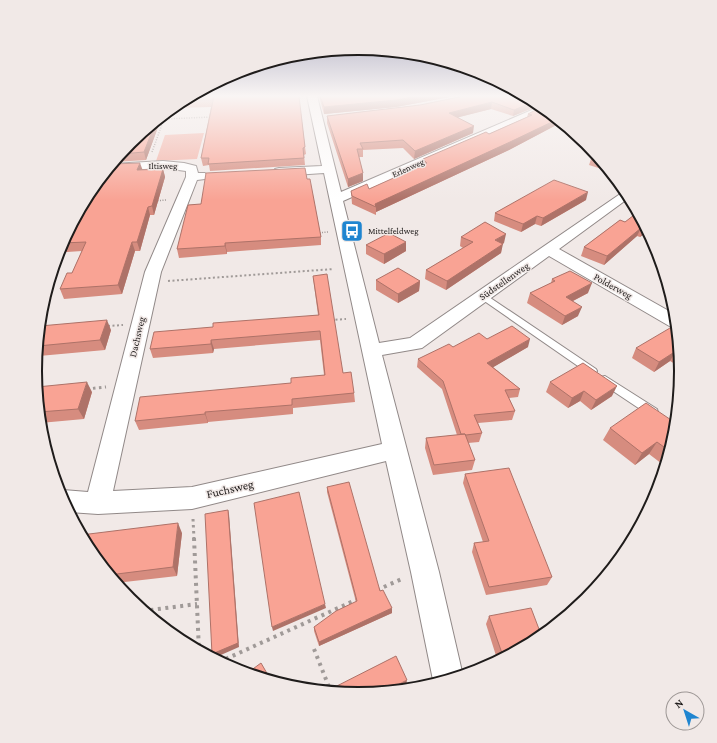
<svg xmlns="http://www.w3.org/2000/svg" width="717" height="743" font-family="'Crimson Pro',serif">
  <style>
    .green { fill: #f3b0a4 }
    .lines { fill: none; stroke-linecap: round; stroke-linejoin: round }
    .lane-casing { stroke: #918988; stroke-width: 2 }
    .street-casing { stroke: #918988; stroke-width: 2 }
    .path-far3 { stroke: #a09a98; stroke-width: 1.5; stroke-dasharray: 1 1.5; stroke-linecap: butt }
    .path-far2 { stroke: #a09a98; stroke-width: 2; stroke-dasharray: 2 2.5; stroke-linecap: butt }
    .path-far1 { stroke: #a09a98; stroke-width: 3; stroke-dasharray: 2.5 3.5; stroke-linecap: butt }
    .path { stroke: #a09a98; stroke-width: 4; stroke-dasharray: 3 4.5; stroke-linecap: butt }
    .lane { fill: #fff; fill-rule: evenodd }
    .street { fill: #fff; fill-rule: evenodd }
    .wall { fill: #d68c7f }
    .shaded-wall { fill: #ae7268 }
    .building { fill: #f9a394; stroke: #ae7268 }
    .labels { text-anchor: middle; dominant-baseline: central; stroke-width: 3; stroke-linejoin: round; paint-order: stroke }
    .far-street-label { font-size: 9px; fill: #1f1c1b; stroke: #f1e9e7 }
    .far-poi-label { font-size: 9px; fill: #1f1c1b; stroke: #f1e9e7; text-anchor: start }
    .street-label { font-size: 10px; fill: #1f1c1b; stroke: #f1e9e7 }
    .near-street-label { font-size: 12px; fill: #1f1c1b; stroke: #f1e9e7 }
    .rim { fill: none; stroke: #1f1c1b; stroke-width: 2 }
  </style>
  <rect width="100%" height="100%" fill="#f1e9e7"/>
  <!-- green -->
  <path class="green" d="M204 133 197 159 156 161 165 135Z"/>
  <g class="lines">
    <!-- lane casing -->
    <g class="lane-casing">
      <path id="lane" d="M483 293 596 369 597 371 596 373H588L480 298 479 296Z
        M605 376 657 409 658 412 657 415H649L601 383 600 380 601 377Z"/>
    </g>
    <!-- street casing -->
    <g class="street-casing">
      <path id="street" d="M307 96H317L341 192 541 106 547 110 343 201 379 343 410 338 626 190 630 197 559 249 676 315 677 329 671 327 549 256 422 348 382 355 439 572 463 676 434 685 411 572 386 461 192 509 98 514 69 512 59 492 63 490 88 492 145 272 186 177V171L163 168 107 171 112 164 163 161 184 163 196 166 198 173H205L207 176 205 179 197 180 161 272 113 491 192 487 382 444 324 173 279 176 275 175 273 172 275 169 279 168 322 166Z"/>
    </g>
    <!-- path-far3 -->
    <path class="path-far3" d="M152 152 164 119 212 117
      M155 201 166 200
      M317 233 328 232"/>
    <!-- path-far2 -->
    <path class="path-far2" d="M168 281 334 269
      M331 320 346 319
      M108 326 123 325"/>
    <!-- path-far1 -->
    <path class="path-far1" d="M87 389 106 387
      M193 519 194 539"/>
    <!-- path -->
    <path class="path" d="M194 538 199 651
      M377 590 404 578
      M143 611 197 604
      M314 649 331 692
      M219 662 358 599"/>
    <!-- lane -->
    <use href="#lane" class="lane"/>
    <!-- street -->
    <use href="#street" class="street"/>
  </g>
  <!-- wall -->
  <path class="wall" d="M191 96H299L305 147 306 154 304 155 305 165 210 171 209 165 203 166 201 158 211 107 172 108 179 102Z
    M319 96H455L396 107 324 114Z
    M464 96 538 103 542 106 540 105 513 116 491 109 458 117 473 133 414 159 403 148 363 150V157H359L363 181 348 187 327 123V116L420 105Z
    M543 106 562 122 509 150 376 212V215L352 204 351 191 369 189 423 165V159L489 134 527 117 528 114Z
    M162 116 146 160 114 162 130 143Z
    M597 155 611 172 589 165 591 159Z
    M163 169 165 177 154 215H150L140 251H135L122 294 64 299 60 289 72 273 82 251 67 252 59 249 90 192 142 170Z
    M307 179 321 237V245L227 252V254L179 258 177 249 201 204Z
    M586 200 541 226 535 224 521 232 494 221 495 213Z
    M620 220 648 231 640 237 637 236 604 265 581 256 584 247Z
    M461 237 504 243 502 244 501 253 446 290 425 279 426 270 463 248 460 246Z
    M366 245 406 251 384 264 366 254Z
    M313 276 343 373 354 393 355 402 293 408V414L208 422V423L139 430 135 421 324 375 320 340 214 349 213 353 153 358 150 349 213 327 318 315 314 285Z
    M552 279 588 293 573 301 578 316 562 325 527 303 530 293 551 283Z
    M376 280 420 281 419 291 398 303 376 290Z
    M40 326 111 330 105 350 39 356 37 352Z
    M678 332 682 368 670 361 654 372 632 358 636 348Z
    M487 339 528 347 493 367 520 389 518 397 509 398 515 411 512 420 478 423 482 433 479 442 468 443 475 460 472 470 433 475 425 448 426 438 457 435 442 389 417 367 418 359 453 347Z
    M550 382 612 396 591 410 580 401 568 408 546 392Z
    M37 387 92 392 84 419 40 423Z
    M610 428 676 435 666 467 649 454 635 465 603 440Z
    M465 474 552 577 547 585 486 595 472 552 474 543 483 542 463 483Z
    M327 487 380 591 392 613 319 646 314 631V627L356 602 327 492Z
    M182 533 177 576 116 583 89 551Z
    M489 616 538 641 498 662 486 624Z"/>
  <!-- shaded-wall -->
  <path class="shaded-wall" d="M419 96H455L396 107 324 114V107Z
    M535 101 540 105 513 116 514 110Z
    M492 102 491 109 448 120 449 113Z
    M162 116 146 160 144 152 156 121Z
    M558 119 562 122 509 150 376 212V207L375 204Z
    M474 126 473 133 414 159 415 151Z
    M140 163 143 171 137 170Z
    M163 169 165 177 154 215 152 206Z
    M363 173V181L348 187V179Z
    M588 192 586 200 541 226 543 218Z
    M148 207 150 215 140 251 137 242Z
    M537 216 535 224 521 232 523 224Z
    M646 227 648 231 640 237 644 229Z
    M641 228 637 236 604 265 607 256Z
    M506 234 504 243 493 250 495 240Z
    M132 242 135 251 122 294 118 285Z
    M406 242V251L384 264V254Z
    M225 243 227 252V254L225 246Z
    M503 244 501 253 446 290 447 281Z
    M420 281 419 291 398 303V294Z
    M592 283 588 293 563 306 566 297Z
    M582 307 578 316 562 325 565 316Z
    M107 320 111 330 105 350 100 340Z
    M530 339 528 347 485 372 487 363Z
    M211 340 214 349 213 353 211 344Z
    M676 351 670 361 654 372 659 362Z
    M87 382 92 392 84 419 78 409Z
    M617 386 612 396 591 410 596 400Z
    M584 391 580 401 568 408 572 398Z
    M205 412 208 422V423L205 414Z
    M657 442 649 454 635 465 642 453Z
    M228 510 229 514 239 647 214 658 212 654Z
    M178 523 182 533 177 576 173 567Z
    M325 604 326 608 273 631 272 627Z
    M392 608V613L319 646V642Z
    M407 680 406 686 395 691 382 693Z"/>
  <!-- building -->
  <path class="building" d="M191 96H213V100L181 101Z
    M214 96H299L305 147 303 148 304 158 208 164 209 158H201Z
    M320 96H419L396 100 324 107Z
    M464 96H526L535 101 514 110 492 102 449 113 474 126 415 151 403 140 360 143 363 149H357L363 173 348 179 327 116 420 105Z
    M543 106 558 119 510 142 375 204 376 207 352 196 351 191 367 184 369 189 427 163 423 159 486 132 489 134 532 115 528 114Z
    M156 121 144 152 121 154 130 143Z
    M597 155 603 162 591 159Z
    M140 163 137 170 163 169 152 206 148 207 137 242H132L118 285 60 289 67 273H72L86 242 62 243 90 192 112 164Z
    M305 168 307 179H310L321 237 225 243V246L177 249 188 205 201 204 206 173Z
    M554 180 588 192 543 218 537 216 523 224 495 213Z
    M638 212 646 227 644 229 641 228 607 256 584 247 620 220 625 222Z
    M485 222 506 234 495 240 503 244 447 281 426 270 473 242 461 237Z
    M389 233 406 242 384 254 366 245Z
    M398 268 420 281 398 294 376 280Z
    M570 271 592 283 566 297 582 307 565 316 530 293 555 281 552 279Z
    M327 274 343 373 351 372 354 393 292 399V405L205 412V414L135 421 140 397 291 383V378L325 375 320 331 211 340V344L150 349 154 332 213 327V323L319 315 313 276Z
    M107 320 100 340 38 346 40 326Z
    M512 326 530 339 487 363 520 389 505 390 515 411 474 415 482 433 466 435 465 434H461L443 381 418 359 449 344 453 347 479 333 487 339Z
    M670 328 678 332 680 354 676 351 659 362 636 348Z
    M583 363 617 386 596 400 584 391 572 398 550 382Z
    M87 382 78 409 39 412 37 387Z
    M646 403 677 424 676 435 671 452 657 442 642 453 610 428Z
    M465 434 475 460 434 465 426 438Z
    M509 468 552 577 489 587 474 543 489 541 465 474Z
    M349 482 380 591 383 590 392 608 319 642 314 627 336 611 357 601 327 487Z
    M299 492 325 604 272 627 254 503Z
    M228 510 238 643 212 654 205 514Z
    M178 523 173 567 109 575 89 551 81 535Z
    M531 608 542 637 538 641 504 659 489 616Z
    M396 656 407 680 382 693 358 695 325 692Z
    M261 663 272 682 246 674Z
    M286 679 291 688 279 684Z"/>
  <!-- sky -->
  <linearGradient id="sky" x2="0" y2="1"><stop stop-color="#9b9bb5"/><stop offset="0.48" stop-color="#f9f5f4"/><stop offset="1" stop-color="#f9f5f4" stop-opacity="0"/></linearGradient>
  <rect width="717" height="200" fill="url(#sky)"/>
  <!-- icons -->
  <defs>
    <g id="bus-square" transform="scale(1.15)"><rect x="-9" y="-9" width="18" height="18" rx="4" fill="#1f85d0" stroke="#f1e9e7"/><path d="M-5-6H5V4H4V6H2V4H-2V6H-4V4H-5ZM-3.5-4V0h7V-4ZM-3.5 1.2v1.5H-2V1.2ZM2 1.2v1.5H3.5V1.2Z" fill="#fff"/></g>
  </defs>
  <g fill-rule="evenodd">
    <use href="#bus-square" x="352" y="231"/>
  </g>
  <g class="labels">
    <!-- far-street labels -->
    <g class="far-street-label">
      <text x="163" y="166">Iltisweg</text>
      <text transform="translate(408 168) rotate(-24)">Erlenweg</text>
    </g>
    <!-- far-poi labels -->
    <g class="far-poi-label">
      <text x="368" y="231">Mittelfeldweg</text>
    </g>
    <!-- street labels -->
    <g class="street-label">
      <text transform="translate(504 281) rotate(-35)">Südstellenweg</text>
      <text transform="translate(613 286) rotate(29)">Polderweg</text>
      <text transform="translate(137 337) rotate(-77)">Dachsweg</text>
    </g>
    <!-- near-street labels -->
    <g class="near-street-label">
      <text transform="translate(230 489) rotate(-13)">Fuchsweg</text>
    </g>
  </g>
  <!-- crop -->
  <path d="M0 0H717V743H0ZM42 371a316 316 0 1 1 632 0a316 316 0 1 1-632 0Z" fill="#f1e9e7" fill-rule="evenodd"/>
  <path class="rim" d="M42 371a316 316 0 1 1 632 0a316 316 0 1 1-632 0Z"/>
  <!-- north arrow -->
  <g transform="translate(685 711) rotate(321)"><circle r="19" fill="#f1e9e7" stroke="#9d9795"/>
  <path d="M0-3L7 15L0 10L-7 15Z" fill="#1f85d0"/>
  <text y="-6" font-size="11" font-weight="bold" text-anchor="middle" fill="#1f1c1b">N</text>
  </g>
</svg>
